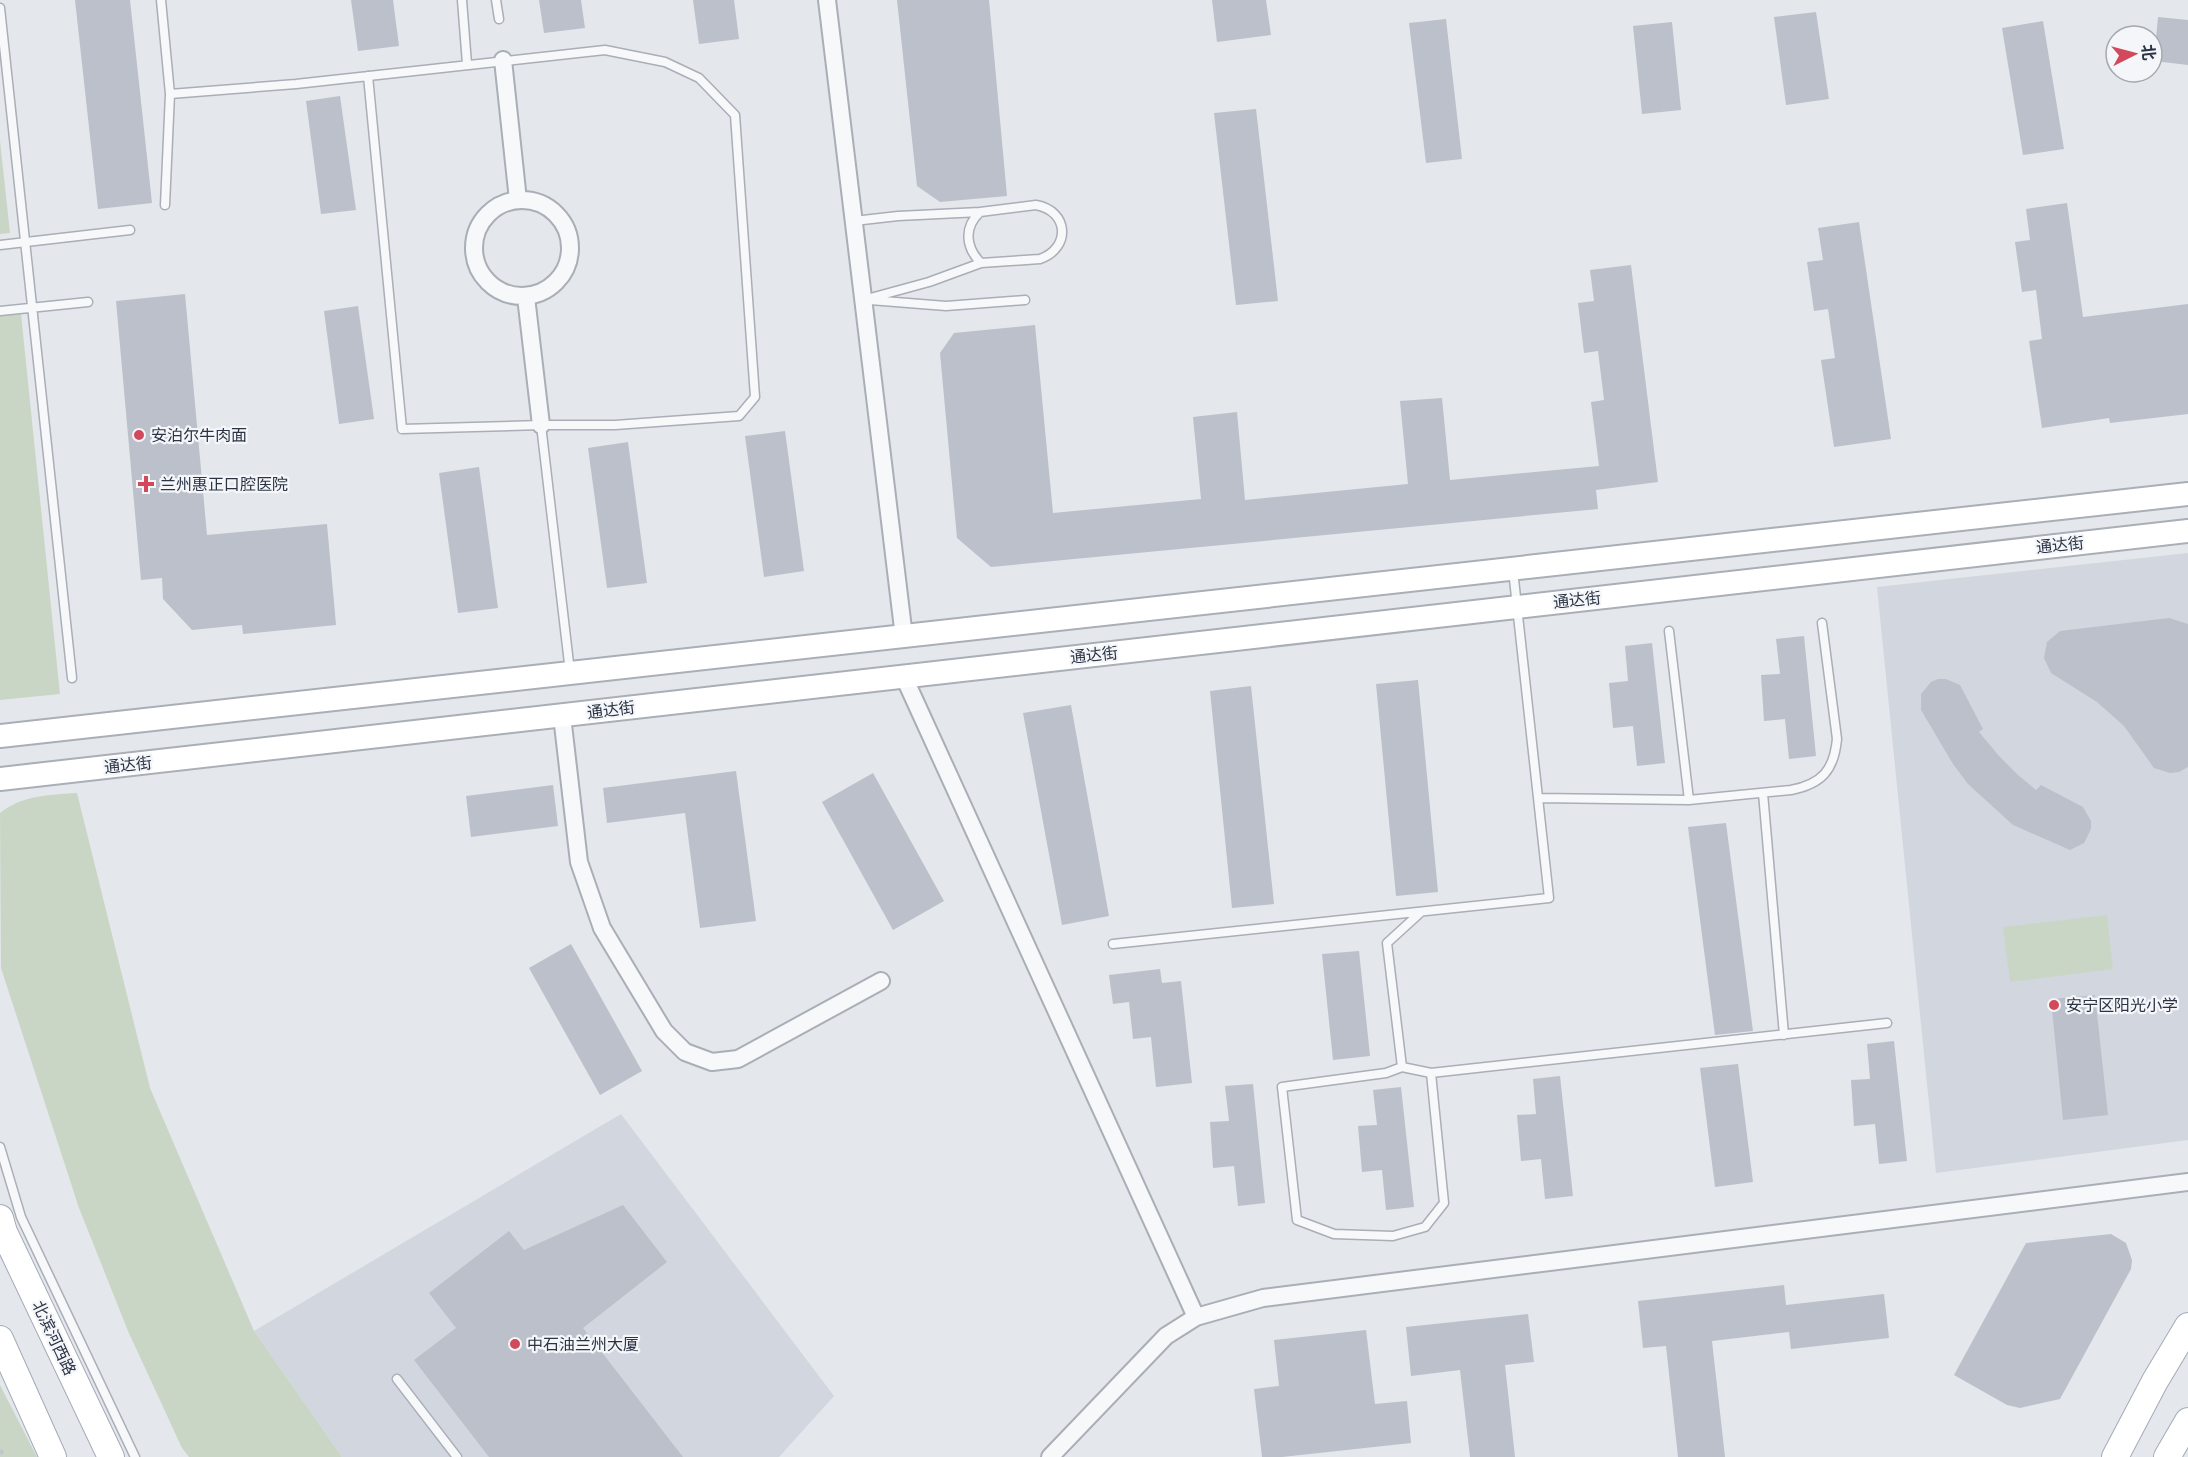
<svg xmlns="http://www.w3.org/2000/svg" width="2188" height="1457" font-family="'Public Sans','Noto Sans SC',sans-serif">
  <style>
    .built { fill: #d2d6de }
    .green { fill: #c9d6c5 }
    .building { fill: #bbc0ca }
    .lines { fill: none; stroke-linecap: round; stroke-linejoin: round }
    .lane-casing { stroke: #a9aeb7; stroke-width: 11 }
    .street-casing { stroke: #a9aeb7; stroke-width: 20 }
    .secondary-casing { stroke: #a9aeb7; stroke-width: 26 }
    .primary-casing { stroke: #a3abb8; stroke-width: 28 }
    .path { stroke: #c2c5cb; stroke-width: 4; stroke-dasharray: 4.5 4.5; stroke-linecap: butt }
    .lane { stroke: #f7f8fa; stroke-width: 8 }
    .street { stroke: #f7f8fa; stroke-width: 16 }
    .secondary { stroke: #fff; stroke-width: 22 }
    .primary { stroke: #fff; stroke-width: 26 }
    .poi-dot { fill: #d1495b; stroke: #f4f6f9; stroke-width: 2 }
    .labels { text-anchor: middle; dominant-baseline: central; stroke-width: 4.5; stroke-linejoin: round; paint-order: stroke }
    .poi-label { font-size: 16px; fill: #2b3445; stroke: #f4f6f9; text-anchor: start }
    .street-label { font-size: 16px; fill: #2b3445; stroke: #f4f6f9 }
  </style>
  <rect width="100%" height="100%" fill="#e4e7ec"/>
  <!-- built -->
  <path class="built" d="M2188 553V1140L1936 1173 1877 587Z
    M621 1114 834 1396 779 1457H342L254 1331Z"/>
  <!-- green -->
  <path class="green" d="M0 141 10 233 0 234Z
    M21 314 60 694 0 700V316Z
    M77 793 150 1088 254 1331 342 1457H189L182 1448 128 1331 79 1208 1 968 0 813C23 795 48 795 77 793Z
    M2107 915 2113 969 2010 982 2003 927Z
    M0 1385 37 1457H0Z"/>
  <!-- building -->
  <path class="building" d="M75 0H130L152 203 98 209Z
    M351 0H393L399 46 358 51Z
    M539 0H581L585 28 544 33Z
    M693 0H734L739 39 699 44Z
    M897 0H989L1007 196 940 202 917 186Z
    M1212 0H1266L1271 35 1217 42Z
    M1816 12 1829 99 1786 105 1774 17Z
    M2158 17 2188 20V65L2154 61Z
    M1446 19 1462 159 1426 163 1409 23Z
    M2043 21 2064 149 2023 155 2002 28Z
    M1672 22 1681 110 1642 114 1633 26Z
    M340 96 356 210 321 214 306 101Z
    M1256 109 1278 301 1236 305 1214 113Z
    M2067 203 2083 317 2188 304V414L2110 423 2109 418 2042 428 2029 341 2042 339 2036 290 2022 292 2015 242 2030 240 2026 209Z
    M1859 222 1891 439 1834 447 1821 360 1835 358 1828 309 1814 311 1807 262 1823 260 1818 228Z
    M1631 265 1658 482 1596 490 1598 509 991 567 957 538 940 353 954 333 1035 325 1053 513 1201 499 1193 417 1237 412 1245 500 1408 484 1400 401 1442 398 1450 480 1599 466 1591 402 1604 400 1598 351 1584 353 1578 303 1594 301 1590 270Z
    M185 294 207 535 327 524 336 625 243 634 242 625 192 630 163 599 162 578 141 580 116 301Z
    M358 306 374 419 339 424 324 311Z
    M785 431 804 571 764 577 745 436Z
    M628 442 647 583 607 588 588 448Z
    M479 467 498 608 458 613 439 473Z
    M2169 618 2188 624V767L2179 772 2170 773 2154 768 2124 726 2097 702 2051 673 2044 658 2047 642 2060 631Z
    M1804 636 1816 756 1789 759 1785 719 1764 721 1761 675 1780 674 1776 639Z
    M1652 643 1665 763 1637 766 1633 726 1613 728 1609 683 1628 681 1625 646Z
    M1938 679H1946L1960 685 1983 729 1979 732 1999 756 2018 775 2036 790 2041 785 2083 807 2091 821V829L2084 843 2070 850 2013 825 1968 784 1953 764 1921 710V694L1931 682Z
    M1418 680 1438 892 1396 896 1376 684Z
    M1251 686 1274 904 1232 908 1210 691Z
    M1071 705 1109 916 1062 925 1023 713Z
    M736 771 756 921 700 928 685 813 607 823 603 788Z
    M873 773 944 901 893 930 822 802Z
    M553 785 558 826 471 837 466 796Z
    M1726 823 1753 1031 1715 1035 1688 827Z
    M571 944 642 1071 600 1095 529 968Z
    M1359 951 1370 1056 1333 1060 1322 954Z
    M1160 969 1162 983 1181 981 1192 1083 1156 1087 1151 1037 1133 1039 1129 1002 1113 1004 1109 975Z
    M2095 995 2108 1115 2063 1120 2051 999Z
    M1894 1041 1907 1161 1879 1164 1875 1124 1854 1126 1851 1080 1870 1079 1867 1044Z
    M1738 1064 1753 1182 1715 1187 1700 1068Z
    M1560 1076 1573 1196 1545 1199 1541 1159 1521 1161 1517 1115 1536 1114 1533 1079Z
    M1253 1084 1265 1203 1238 1206 1234 1166 1213 1168 1210 1122 1229 1121 1225 1086Z
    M1401 1087 1414 1207 1386 1210 1382 1170 1362 1172 1358 1126 1377 1125 1373 1090Z
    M623 1205 667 1262 583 1328 683 1457H489L414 1360 456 1328 429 1293 509 1231 524 1250Z
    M2111 1234 2126 1243 2132 1260 2131 1269 2060 1399 2020 1408 2007 1405 1954 1375 2026 1243Z
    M1784 1285 1786 1305 1884 1294 1889 1338 1791 1349 1789 1332 1712 1341 1725 1457H1678L1666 1346 1643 1348 1638 1301Z
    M1528 1314 1534 1362 1505 1365 1515 1457H1470L1460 1370 1411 1376 1406 1327Z
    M1366 1330 1375 1404 1407 1401 1411 1443 1282 1457H1262L1254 1389 1279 1386 1274 1340Z"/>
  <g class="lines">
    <!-- lane casing -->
    <g class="lane-casing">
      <path id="lane" d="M161 0 170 94
        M462 0 467 64
        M496 0 499 19
        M0 8 72 678
        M165 205 170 94 296 84 605 50 665 62 699 78 735 115 755 397 739 416 615 425H541L402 429 368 76
        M854 221 898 216 980 212
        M0 245 130 230
        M863 300 929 282 981 263 1040 259C1071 248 1069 211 1036 205L980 212C963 228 966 248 981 263
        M870 300 946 306 1025 300
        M0 311 88 302
        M541 425 570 672
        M1669 631 1689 800
        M1763 793 1784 1035
        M1538 798 1689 800 1791 790C1822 784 1834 770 1837 739L1822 623
        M1421 912 1387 943 1402 1067 1431 1073 1887 1023
        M1113 944 1549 898 1513 570
        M1402 1067 1386 1073 1282 1087 1297 1220 1334 1234 1393 1236 1425 1227 1444 1203 1431 1073
        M0 1147 21 1217 135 1457
        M397 1379 457 1457"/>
    </g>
    <!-- street casing -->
    <g class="street-casing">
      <path id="street" d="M827 0 904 637
        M503 60 518 200
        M474 248a48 48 0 1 1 96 0a48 48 0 1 1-96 0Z
        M526 297 541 425
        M904 677 1196 1317
        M562 716 579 862 602 928 664 1031 685 1052 712 1062 738 1059 881 981
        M1050 1457 1166 1336 1196 1317 1263 1298 2188 1182"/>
    </g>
    <!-- secondary casing -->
    <g class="secondary-casing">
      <path id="secondary" d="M0 736 2188 494
        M0 779 2188 531"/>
    </g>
    <!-- primary casing -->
    <g class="primary-casing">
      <path id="primary" d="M0 1218 4 1232 111 1457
        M0 1339 53 1457
        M2115 1457 2155 1381 2188 1326
        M2167 1457 2188 1421"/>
    </g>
    <!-- path -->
    <path class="path" d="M0 1450 5 1457"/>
    <!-- lane -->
    <use href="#lane" class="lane"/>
    <!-- street -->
    <use href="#street" class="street"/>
    <!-- secondary -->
    <use href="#secondary" class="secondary"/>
    <!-- primary -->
    <use href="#primary" class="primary"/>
  </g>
  <!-- markers -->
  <g class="poi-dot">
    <circle cx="139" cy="435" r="6"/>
    <path d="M143 475h6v6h6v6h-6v6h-6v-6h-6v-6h6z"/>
    <circle cx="2054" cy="1005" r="6"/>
    <circle cx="515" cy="1344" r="6"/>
  </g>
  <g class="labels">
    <!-- poi labels -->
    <g class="poi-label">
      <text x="151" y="435">安泊尔牛肉面</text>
      <text x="160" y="484">兰州惠正口腔医院</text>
      <text x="2066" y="1005">安宁区阳光小学</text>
      <text x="527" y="1344">中石油兰州大厦</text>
    </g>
    <!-- street labels -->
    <g class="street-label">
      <text transform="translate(2060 545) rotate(-6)">通达街</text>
      <text transform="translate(1577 600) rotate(-6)">通达街</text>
      <text transform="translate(1094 655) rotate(-6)">通达街</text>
      <text transform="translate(611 710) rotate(-7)">通达街</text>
      <text transform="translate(128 765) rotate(-6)">通达街</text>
      <text transform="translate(54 1338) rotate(65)">北滨河西路</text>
    </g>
  </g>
  <!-- north arrow -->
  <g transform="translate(2134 54) rotate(84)"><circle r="28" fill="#f4f6f9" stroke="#a4a8b1" stroke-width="1.5"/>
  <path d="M0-4.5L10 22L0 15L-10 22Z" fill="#d1495b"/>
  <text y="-9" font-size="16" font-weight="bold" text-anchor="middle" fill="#2b3445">北</text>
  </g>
</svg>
